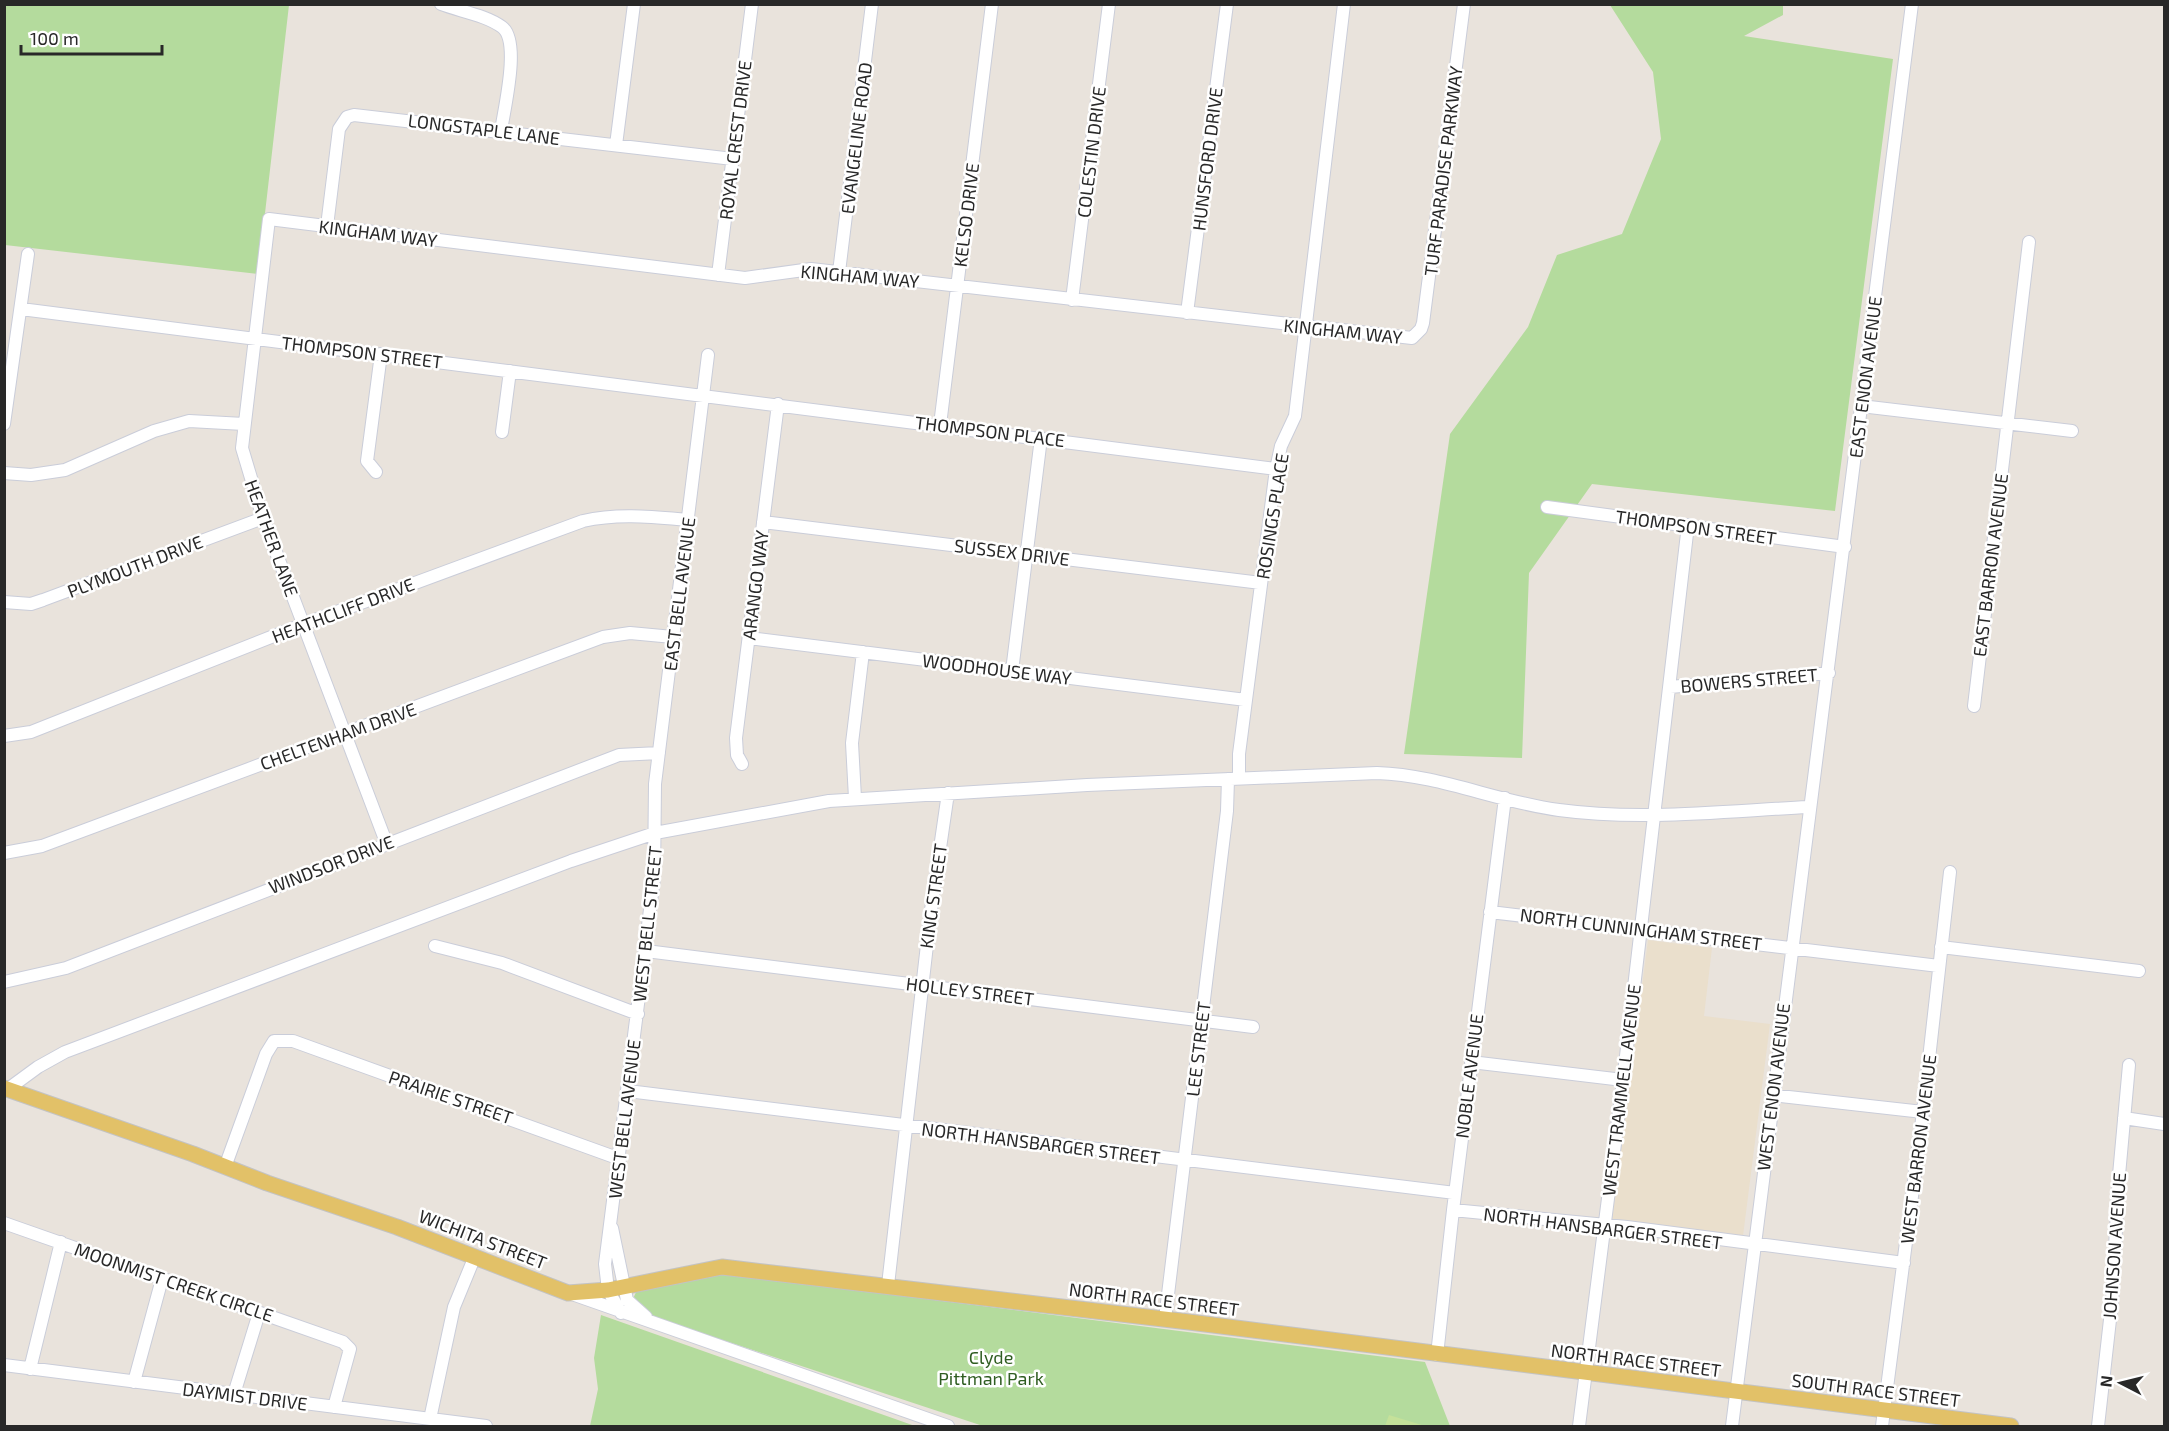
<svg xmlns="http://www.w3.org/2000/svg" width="2169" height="1431" font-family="'Exo 2',sans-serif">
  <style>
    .education { fill: #eadfcc }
    .green { fill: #b4db9d }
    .pitch { fill: #c5e19a }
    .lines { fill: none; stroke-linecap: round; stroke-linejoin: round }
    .minor-casing { stroke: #cacdd9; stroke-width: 14 }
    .major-casing { stroke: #c3c3c3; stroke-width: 17 }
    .minor { stroke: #fff; stroke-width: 12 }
    .major { stroke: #e2c168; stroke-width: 15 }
    .labels { text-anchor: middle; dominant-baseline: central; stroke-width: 5; stroke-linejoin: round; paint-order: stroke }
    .street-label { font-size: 18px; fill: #282828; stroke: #fff }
    .park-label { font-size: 18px; fill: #2f5d21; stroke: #fff }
  </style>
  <rect width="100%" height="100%" fill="#e9e3dc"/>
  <!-- education -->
  <path class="education" d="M1648 940 1712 948 1704 1016 1770 1024 1743 1236 1612 1220Z"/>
  <!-- green -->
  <path class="green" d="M4 5H289L258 274 5 245Z
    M1610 5H1783V15L1744 36 1893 59 1835 511 1592 484 1529 573 1522 758 1404 754 1450 434 1528 327 1557 255 1622 234 1661 139 1653 72Z
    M729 1274 1425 1362 1450 1426H983L653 1317 633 1299 636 1292 704 1275Z
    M601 1315 915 1426H590L598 1389 594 1358Z"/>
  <!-- pitch -->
  <path class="pitch" d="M1389 1415 1425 1426H1385Z"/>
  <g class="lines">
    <!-- minor casing -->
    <g class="minor-casing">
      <path id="minor" d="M441 4C459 11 486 15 502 27 521 41 504 109 501 131
        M616 145 634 4
        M327 226 339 129 347 117 354 115 733 159
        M839 272 872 4
        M718 275 752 4
        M1072 300 1109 4
        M21 309 1276 469
        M1187 313 1227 4
        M1861 406 2072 431
        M4 424 28 254
        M940 425 992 4
        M502 432 510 371
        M376 472 367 461 381 354
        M4 473 31 475 65 470 154 431 189 421 244 424
        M1547 507 1845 547
        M763 522 1261 583
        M4 602 31 604 43 600 263 518
        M749 638 1246 700
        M1012 671 1041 438
        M1670 687 1829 673
        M1974 706 2029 242
        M4 736 31 732 304 624 583 521C618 513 653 517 688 520
        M742 764 737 755 736 738 778 404
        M1239 779V754L1276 469 1281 446 1295 416 1344 4
        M855 798 852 743 863 652
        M386 842 263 518 242 448 269 219 745 278 811 269 1412 338 1421 329 1423 323 1464 4
        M4 853 42 846 603 637 630 633 673 637
        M1490 912 1939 966
        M435 946 502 963 638 1014
        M1941 947 2139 971
        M646 951 1253 1027
        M4 982 66 968 619 755 659 753
        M1471 1062 1623 1080
        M8 1089 38 1067 65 1052 571 861 655 833 829 801 1087 785 1377 773C1440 775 1497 802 1559 810 1641 821 1726 811 1808 807
        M628 1091 1455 1193
        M1772 1095 1923 1112
        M2124 1118 2164 1124
        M225 1167 266 1054 274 1041H293L620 1159
        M1453 1210 1627 1227 1904 1263
        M4 1223 343 1342 350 1349 334 1407
        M612 1228 627 1300 646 1317
        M888 1285 931 910 948 793
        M572 1294 948 1426
        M621 1313 608 1290 605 1264 654 878 655 784 708 355
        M1165 1319 1227 811 1228 779
        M1437 1355 1453 1210 1505 798
        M4 1365 486 1426
        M30 1369 61 1242
        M134 1382 162 1279
        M234 1394 259 1313
        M430 1419 454 1307 475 1256
        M1579 1426 1624 1073 1688 525
        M1732 1426 1912 4
        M1882 1426 1923 1112 1950 872
        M2098 1426 2112 1302 2119 1175 2129 1065"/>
    </g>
    <!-- major casing -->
    <g class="major-casing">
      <path id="major" d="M4 1088 193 1154 267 1183 397 1227 568 1293 608 1290 722 1267 1189 1322 2011 1426"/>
    </g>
    <!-- minor -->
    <use href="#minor" class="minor"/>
    <!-- major -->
    <use href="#major" class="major"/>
  </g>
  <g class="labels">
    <!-- street labels -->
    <g class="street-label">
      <text transform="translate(484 129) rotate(7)">LONGSTAPLE LANE</text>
      <text transform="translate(856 138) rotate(-83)">EVANGELINE ROAD</text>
      <text transform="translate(735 140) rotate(-83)">ROYAL CREST DRIVE</text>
      <text transform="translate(1091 152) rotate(-83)">COLESTIN DRIVE</text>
      <text transform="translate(1207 159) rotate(-83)">HUNSFORD DRIVE</text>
      <text transform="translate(1443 171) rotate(-83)">TURF PARADISE PARKWAY</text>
      <text transform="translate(966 215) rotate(-83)">KELSO DRIVE</text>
      <text transform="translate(378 233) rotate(7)">KINGHAM WAY</text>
      <text transform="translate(860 276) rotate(5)">KINGHAM WAY</text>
      <text transform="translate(1343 331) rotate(6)">KINGHAM WAY</text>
      <text transform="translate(362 352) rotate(7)">THOMPSON STREET</text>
      <text transform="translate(1865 377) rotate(-83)">EAST ENON AVENUE</text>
      <text transform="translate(990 431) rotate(7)">THOMPSON PLACE</text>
      <text transform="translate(1272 516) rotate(-81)">ROSINGS PLACE</text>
      <text transform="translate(1696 527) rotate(8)">THOMPSON STREET</text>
      <text transform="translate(272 538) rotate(70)">HEATHER LANE</text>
      <text transform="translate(1012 552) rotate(7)">SUSSEX DRIVE</text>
      <text transform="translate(1990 565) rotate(-83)">EAST BARRON AVENUE</text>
      <text transform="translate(135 566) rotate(-21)">PLYMOUTH DRIVE</text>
      <text transform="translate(755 585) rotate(-83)">ARANGO WAY</text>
      <text transform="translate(679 594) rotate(-83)">EAST BELL AVENUE</text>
      <text transform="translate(343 610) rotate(-21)">HEATHCLIFF DRIVE</text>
      <text transform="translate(997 669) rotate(7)">WOODHOUSE WAY</text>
      <text transform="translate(1749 680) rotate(-5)">BOWERS STREET</text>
      <text transform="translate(338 736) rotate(-20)">CHELTENHAM DRIVE</text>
      <text transform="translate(331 864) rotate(-21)">WINDSOR DRIVE</text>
      <text transform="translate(933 896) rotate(-82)">KING STREET</text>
      <text transform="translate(647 924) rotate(-84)">WEST BELL STREET</text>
      <text transform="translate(1641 929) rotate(7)">NORTH CUNNINGHAM STREET</text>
      <text transform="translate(970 991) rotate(7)">HOLLEY STREET</text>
      <text transform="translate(1198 1049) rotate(-83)">LEE STREET</text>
      <text transform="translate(1469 1076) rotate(-83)">NOBLE AVENUE</text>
      <text transform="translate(1773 1087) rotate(-83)">WEST ENON AVENUE</text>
      <text transform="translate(1621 1090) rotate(-83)">WEST TRAMMELL AVENUE</text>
      <text transform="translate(451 1097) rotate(19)">PRAIRIE STREET</text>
      <text transform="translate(624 1119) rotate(-83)">WEST BELL AVENUE</text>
      <text transform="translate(1041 1143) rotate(7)">NORTH HANSBARGER STREET</text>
      <text transform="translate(1918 1149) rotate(-83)">WEST BARRON AVENUE</text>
      <text transform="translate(1603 1228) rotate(7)">NORTH HANSBARGER STREET</text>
      <text transform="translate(483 1239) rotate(21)">WICHITA STREET</text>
      <text transform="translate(2114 1246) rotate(-86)">JOHNSON AVENUE</text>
      <text transform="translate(174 1282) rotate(19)">MOONMIST CREEK CIRCLE</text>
      <text transform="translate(1154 1299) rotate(7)">NORTH RACE STREET</text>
      <text transform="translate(1636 1360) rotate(7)">NORTH RACE STREET</text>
      <text transform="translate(1876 1390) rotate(7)">SOUTH RACE STREET</text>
      <text transform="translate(245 1396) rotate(7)">DAYMIST DRIVE</text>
    </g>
    <!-- park labels -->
    <g class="park-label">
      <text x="991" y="1357">Clyde<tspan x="991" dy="21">Pittman Park</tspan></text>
    </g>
  </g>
  <!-- border -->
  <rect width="2169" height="1431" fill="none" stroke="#282828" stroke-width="12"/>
  <!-- north arrow -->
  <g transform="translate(2121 1383) rotate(277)" stroke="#ffffff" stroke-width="4.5" paint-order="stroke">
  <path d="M0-4.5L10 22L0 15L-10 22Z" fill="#282828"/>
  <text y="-9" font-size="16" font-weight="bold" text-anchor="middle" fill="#282828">N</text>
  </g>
  <!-- scale -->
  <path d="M21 45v9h141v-9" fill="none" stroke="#282828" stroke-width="3"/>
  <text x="30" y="45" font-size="18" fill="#282828" stroke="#ffffff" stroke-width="4.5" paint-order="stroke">100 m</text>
</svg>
